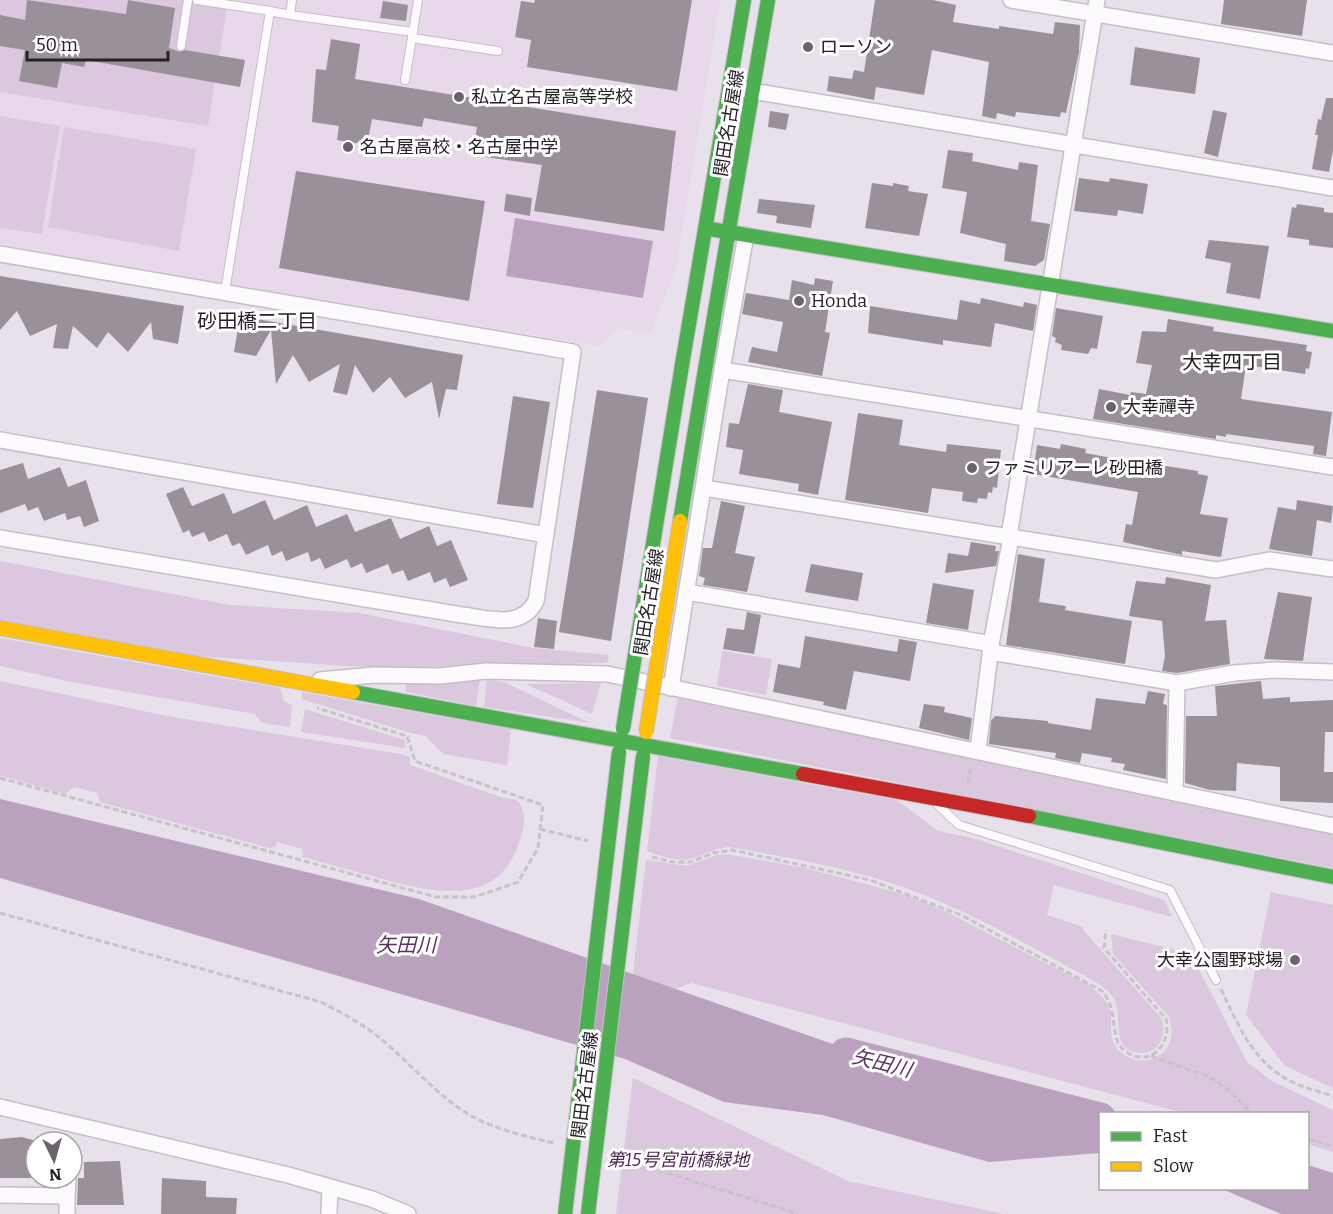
<svg xmlns="http://www.w3.org/2000/svg" width="1333" height="1214" font-family="Bitter,'Noto Sans JP',serif">
  <style>
    .built { fill: #e7d8ea }
    .green { fill: #dbc7de }
    .water { fill: #baa2be }
    .lines { fill: none; stroke-linecap: round; stroke-linejoin: round }
    .river { stroke: #baa2be; stroke-width: 33 }
    .building { fill: #99909a }
    .lane-casing { stroke: #c4bec5; stroke-width: 10 }
    .street-casing { stroke: #c4bec5; stroke-width: 18 }
    .fast-casing { stroke: #c4bec5; stroke-width: 16 }
    .slow-casing { stroke: #c4bec5; stroke-width: 16 }
    .jam-casing { stroke: #c4bec5; stroke-width: 16 }
    .path { stroke: #c6c4c6; stroke-width: 3; stroke-dasharray: 6 3; stroke-linecap: butt }
    .lane { stroke: #fcfafc; stroke-width: 8 }
    .street { stroke: #fcfafc; stroke-width: 15 }
    .fast { stroke: #4caf50; stroke-width: 14 }
    .slow { stroke: #ffc107; stroke-width: 14 }
    .jam { stroke: #c62828; stroke-width: 14 }
    .fast-bridge-casing { stroke: #c3bfc4; stroke-width: 16; stroke-linecap: butt }
    .slow-bridge-casing { stroke: #c3bfc4; stroke-width: 16; stroke-linecap: butt }
    .fast-bridge { stroke: #4caf50; stroke-width: 14 }
    .slow-bridge { stroke: #ffc107; stroke-width: 14 }
    .poi-dot { fill: #6a636b; stroke: #fff; stroke-width: 2 }
    .labels { text-anchor: middle; dominant-baseline: central; stroke-width: 6; stroke-linejoin: round; paint-order: stroke }
    .poi-label { font-size: 18px; fill: #262027; stroke: #fff; text-anchor: start }
    .street-label { font-size: 18px; fill: #262027; stroke: #fff }
    .park-label { font-size: 18px; font-style: italic; fill: #4f2855; stroke: #fff }
    .neighbourhood-label { font-size: 20px; fill: #262027; stroke: #fff }
    .water-label { font-size: 20px; font-style: italic; fill: #5a3160; stroke: #fff }
  </style>
  <rect width="100%" height="100%" fill="#e8e0ea"/>
  <!-- built -->
  <path class="built" d="M0 0H720L676 268 650 334 619 328 600 346 0 245Z"/>
  <!-- green -->
  <path class="green" d="M0 0H228L208 126 0 92Z
    M0 116 60 126 42 234 0 228Z
    M64 127 196 149 179 251 48 227Z
    M0 561 230 605 359 613 533 648 609 655 608 662 605 663 379 668 196 656 0 621Z
    M0 638 280 688 284 701 292 705 290 727 262 723 255 714 71 682 0 666Z
    M722 651 772 659 766 695 717 686Z
    M480 679 476 706 406 692V682L444 684Z
    M487 679 504 682 590 723 484 707Z
    M0 681 167 716 400 754 410 757V765L500 797 517 800C529 814 523 832 517 848 493 911 423 890 375 877 351 870 327 864 303 857L302 849 277 842 275 847 269 848 100 802 97 793 74 787 65 794 2 776 0 775Z
    M601 683 592 714 526 684Z
    M302 692 511 729 507 765 443 754 426 736 407 732 302 699Z
    M678 696 1333 832V868L670 738Z
    M305 709 405 740V748L301 732Z
    M658 756 897 800 938 831 972 838 1164 900 1172 917 1054 885 1047 915 1083 927 1084 931 1162 1019C1167 1036 1159 1054 1139 1053 1109 1051 1124 1014 1113 997 1105 985 1088 978 1076 971 1021 941 966 910 908 889 850 868 790 858 730 847 716 848 707 853 694 858 678 863 661 856 647 851Z
    M727 854 805 868 907 895 947 912 1088 985C1096 991 1103 996 1108 1005 1115 1018 1107 1033 1115 1046 1128 1065 1159 1066 1169 1044 1173 1035 1172 1026 1169 1017L1113 954 1111 934 1191 954 1247 1062 1272 1081 1333 1110V1152L1308 1144V1114L1184 1113 691 983 675 989 632 982 646 860 687 866 717 855Z
    M1271 892 1333 905V1088L1285 1066 1246 1015Z
    M633 1078 848 1181 1004 1214H616Z"/>
  <!-- water -->
  <path class="water" d="M515 218 653 241 643 298 506 276Z
    M0 799 419 899 981 1096 1114 1113 1100 1114V1153L989 1162 823 1115 724 1102 625 1059 0 878Z
    M1308 1165 1333 1173V1214H1281L1222 1189 1308 1188Z"/>
  <g class="lines">
    <!-- river -->
    <path class="river" d="M846 1054 1100 1119"/>
  </g>
  <!-- building -->
  <path class="building" d="M27 0 126 14 128 0 175 8 169 48 180 52 185 50 245 60 240 87 86 60 84 67 62 63 57 88 19 81 25 50 0 46V15L25 20Z
    M535 0H692L677 91 527 67 531 40 515 37 521 1 534 3Z
    M875 0H933L956 5 953 22 999 29V26L1053 34 1055 22 1080 25 1079 52 1066 113 1061 112 1060 117 1016 112 1015 117 997 113 996 119 982 116 989 62 932 50 924 95 876 87 874 100 827 91 829 76 852 79 854 70 864 72Z
    M1224 0H1307L1302 36 1221 24Z
    M383 1 408 5 406 21 380 18Z
    M331 39 360 44 355 79 676 131 664 231 534 211 542 165 472 155 477 127 424 118 422 127 372 119 367 145 337 140 339 126 312 122 316 69 326 70Z
    M1135 47 1200 58 1195 94 1130 85Z
    M1326 98H1333V150L1329 172 1312 169 1318 135H1315L1318 119 1321 120Z
    M1213 110 1227 113 1218 157 1204 153Z
    M770 111 789 114 786 130 768 127Z
    M948 150 973 153 972 161 1018 170 1019 162 1038 165 1031 221 1050 224 1044 260 1035 266 1004 261 1006 244 960 233 967 192 942 188Z
    M296 171 485 201 469 301 279 268Z
    M1079 178 1109 182 1110 178 1148 184 1143 214 1118 210 1117 216 1074 211Z
    M872 183 893 186V183L909 186 908 191 928 194 919 236 865 228Z
    M506 194 532 198 530 216 504 211Z
    M759 199 815 205 811 228 776 223 777 216 757 213Z
    M1297 204 1324 208V212L1333 213V248L1309 245V240L1287 237 1292 207 1296 208Z
    M1209 240 1269 246 1260 299 1226 293 1231 263 1205 258Z
    M0 276 184 306 178 344 153 339 151 322 128 352 108 332 97 348 73 326 68 349 53 348 57 324 30 336 17 311 0 330Z
    M815 278 833 281 825 332 830 333 822 376 748 362 752 347 777 352 783 322 742 314 746 293 789 300 792 280 814 285Z
    M981 298 1023 307 1024 302 1037 305 1033 331 995 323 991 347 943 340V345L868 333 870 306 957 320 960 300 980 304Z
    M1056 308 1103 316 1097 349 1091 348 1088 354 1061 350 1062 345 1055 342 1056 338 1052 336Z
    M240 316 463 355 457 390 446 389 439 419 432 382 405 398 390 377 373 393 355 365 347 395 333 392 340 364 309 382 293 355 276 384 271 330 256 356 234 352Z
    M1168 319 1214 327 1213 331 1307 345 1306 351 1312 352 1309 369 1306 368 1305 374 1246 365 1241 399 1332 412 1326 456 1313 454 1314 446 1226 434V437L1216 435V439L1093 419 1099 389 1130 395 1131 392 1146 394 1152 365 1136 363 1142 331 1166 332Z
    M748 384 783 390 779 412 832 422 818 495 798 491 799 484 739 474 743 450 726 447 729 423 739 424Z
    M597 390 648 398 611 641 559 632Z
    M513 396 550 402 533 508 497 504Z
    M858 413 903 420 899 445 946 452 947 444 1001 450 997 488 993 487 992 493 988 492 987 499 978 498 977 503 962 501 963 492 932 488 928 513 845 500Z
    M1061 444 1086 449 1085 453 1123 460 1122 465 1152 470 1153 464 1198 471V474L1208 476 1200 514 1228 518 1221 557 1182 551V555L1123 542 1126 524 1132 525 1138 492 1033 474 1037 445 1060 449Z
    M23 463 28 479 60 467 68 487 86 480 99 521 84 527 80 516 67 520 65 513 44 521 38 507 28 511 25 504 0 513V470Z
    M183 487 192 506 224 493 233 514 265 500 274 520 307 505 316 527 347 514 355 532 391 518 400 539 429 526 437 546 451 540 468 580 450 587 446 578 434 583 430 572 408 581 403 570 392 574 388 564 366 573 362 563 351 568 347 559 325 569 320 558 311 562 308 552 286 561 282 551 272 556 268 545 246 555 240 543 232 546 227 534 209 542 204 532 192 537 189 530 183 533 166 494Z
    M1297 500 1333 506 1331 523 1317 520 1312 556 1269 549 1278 507 1296 510Z
    M721 501 745 506 735 553 755 557 747 592 703 585 705 578 699 576 703 548H712Z
    M971 542 996 546 995 551H999L996 566 945 573 948 553 968 556Z
    M1018 554 1045 559 1039 602 1066 606 1065 610 1132 621 1125 664 1006 645Z
    M811 564 863 573 858 601 805 592Z
    M1166 577 1211 585 1205 621 1226 620 1230 664 1177 673 1162 671 1165 656 1162 621 1129 616 1136 581 1165 584Z
    M933 583 974 590 968 630 926 623Z
    M1278 592 1312 597 1303 661 1264 659Z
    M747 612 761 615 754 654 723 649 727 628 744 630Z
    M538 618 557 621 554 649 534 647Z
    M805 636 897 652 899 639 917 642 910 681 854 671 846 710 823 705 824 702 773 692 778 664 800 668Z
    M1261 681 1263 699 1290 697V702L1333 700V732H1325L1324 772H1333V803L1280 801V767L1237 763 1236 791 1210 790 1185 783 1186 716H1217L1215 686Z
    M1148 691 1165 694 1163 704 1167 705 1166 779 1123 770 1125 764 1111 762 1112 758 1082 753 1080 763 1055 758 1056 753 989 744 991 721 995 716 1048 721V723L1091 730 1096 698 1145 704Z
    M924 704 945 707 944 712 972 718 969 740 919 728Z
    M22 1137 36 1141V1178H0V1139Z
    M120 1161 124 1205H77L78 1178H84V1162Z
    M162 1178 206 1181V1197L237 1198 236 1214H161Z"/>
  <g class="lines">
    <!-- lane casing -->
    <g class="lane-casing">
      <path id="lane" d="M197 0 270 11
        M292 0 290 15 413 32 418 0
        M413 32 412 38 498 51
        M181 46 188 0
        M405 80 412 38
        M225 292 270 11 290 15
        M938 805 959 825 1170 890 1216 980"/>
    </g>
    <!-- street casing -->
    <g class="street-casing">
      <path id="street" d="M1011 0 1333 53
        M746 90 1333 188
        M0 254 573 352 536 601C521 630 489 618 462 615L0 538
        M722 370 1333 467
        M0 440 546 535
        M704 488 1216 570 1269 560 1333 569
        M687 592 986 643 996 653 1177 683 1234 673 1275 670 1333 672
        M320 680 374 675 440 676 486 671 607 674 1333 826
        M671 688 722 370 746 235
        M978 750 992 639 1010 543 1009 536 1097 0
        M1175 793 1177 683
        M0 1107 288 1175 372 1199 408 1214
        M0 1195 67 1196V1214
        M67 1196 68 1178
        M329 1214 330 1187"/>
    </g>
    <!-- fast casing -->
    <g class="fast-casing">
      <path id="fast" d="M710 229 1333 331
        M682 365 744 0
        M705 370 768 0
        M353 692 803 774
        M1029 816 1333 877"/>
    </g>
    <!-- slow casing -->
    <g class="slow-casing">
      <path id="slow" d="M0 628 353 692"/>
    </g>
    <!-- jam casing -->
    <g class="jam-casing">
      <path id="jam" d="M803 774 1029 816"/>
    </g>
    <!-- path -->
    <path class="path" d="M0 778 436 897H475L518 882 538 848 543 805 415 761 407 736 317 708
      M968 783 971 766
      M540 829 588 841
      M652 857 672 862H691L713 853 732 850 870 880 963 916 1102 991C1120 1011 1108 1039 1125 1051 1149 1069 1172 1045 1166 1019L1104 948 1106 930
      M0 913 321 1002C344 1014 367 1026 387 1044 413 1067 434 1091 463 1111 489 1128 524 1136 554 1143
      M1221 989C1237 1023 1252 1059 1285 1078 1299 1087 1318 1091 1333 1096
      M1151 1056 1210 1077 1230 1091 1252 1114
      M1308 1139 1333 1146
      M616 1157 799 1214"/>
    <!-- lane -->
    <use href="#lane" class="lane"/>
    <!-- street -->
    <use href="#street" class="street"/>
    <!-- fast -->
    <use href="#fast" class="fast"/>
    <!-- slow -->
    <use href="#slow" class="slow"/>
    <!-- jam -->
    <use href="#jam" class="jam"/>
    <!-- fast-bridge casing -->
    <g class="fast-bridge-casing">
      <path id="fast-bridge" d="M680 521 705 370
        M623 729 682 365
        M565 1214 619 752
        M588 1214 643 756"/>
    </g>
    <!-- slow-bridge casing -->
    <g class="slow-bridge-casing">
      <path id="slow-bridge" d="M646 732 680 521"/>
    </g>
    <!-- fast-bridge -->
    <use href="#fast-bridge" class="fast-bridge"/>
    <!-- slow-bridge -->
    <use href="#slow-bridge" class="slow-bridge"/>
  </g>
  <!-- markers -->
  <g class="poi-dot">
    <circle cx="808" cy="47" r="6"/>
    <circle cx="459" cy="97" r="6"/>
    <circle cx="348" cy="147" r="6"/>
    <circle cx="799" cy="301" r="6"/>
    <circle cx="1111" cy="407" r="6"/>
    <circle cx="972" cy="468" r="6"/>
    <circle cx="1295" cy="960" r="6"/>
  </g>
  <g class="labels">
    <!-- poi labels -->
    <g class="poi-label">
      <text x="820" y="47">ローソン</text>
      <text x="471" y="97">私立名古屋高等学校</text>
      <text x="360" y="147">名古屋高校・名古屋中学</text>
      <text x="811" y="301">Honda</text>
      <text x="1123" y="407">大幸禪寺</text>
      <text x="984" y="468">ファミリアーレ砂田橋</text>
      <text x="1283" y="960" text-anchor="end">大幸公園野球場</text>
    </g>
    <!-- street labels -->
    <g class="street-label">
      <text transform="translate(729 123) rotate(-81)">関田名古屋線</text>
      <text transform="translate(649 602) rotate(-81)">関田名古屋線</text>
      <text transform="translate(585 1085) rotate(-83)">関田名古屋線</text>
    </g>
    <!-- park labels -->
    <g class="park-label">
      <text x="678" y="1160">第15号宮前橋緑地</text>
    </g>
    <!-- neighbourhood labels -->
    <g class="neighbourhood-label">
      <text x="257" y="321">砂田橋二丁目</text>
      <text x="1232" y="362">大幸四丁目</text>
    </g>
    <!-- water labels -->
    <g class="water-label">
      <text x="406" y="945">矢田川</text>
      <text transform="translate(882 1063) rotate(14)">矢田川</text>
    </g>
  </g>
  <!-- legend -->
  <rect x="1099" y="1112" width="210" height="78" fill="#ffffff" stroke="#a8a6a9" stroke-width="1.5"/>
  <rect x="1111" y="1132" width="30" height="9" fill="#4caf50" stroke="#a8a6a9" stroke-width="1.5"/>
  <text x="1153" y="1142" font-size="18" fill="#262027">Fast</text>
  <rect x="1111" y="1162" width="30" height="9" fill="#ffc107" stroke="#a8a6a9" stroke-width="1.5"/>
  <text x="1153" y="1172" font-size="18" fill="#262027">Slow</text>
  <!-- north arrow -->
  <g transform="translate(54 1160) rotate(175)"><circle r="28" fill="#ffffff" stroke="#a8a6a9" stroke-width="1.5"/>
  <path d="M0-4.5L10 22L0 15L-10 22Z" fill="#6a636b"/>
  <text y="-9" font-size="16" font-weight="bold" text-anchor="middle" fill="#262027">N</text>
  </g>
  <!-- scale -->
  <path d="M27 51v9h141v-9" fill="none" stroke="#262027" stroke-width="3"/>
  <text x="36" y="51" font-size="18" fill="#262027" stroke="#ffffff" stroke-width="4.5" paint-order="stroke">50 m</text>
</svg>
